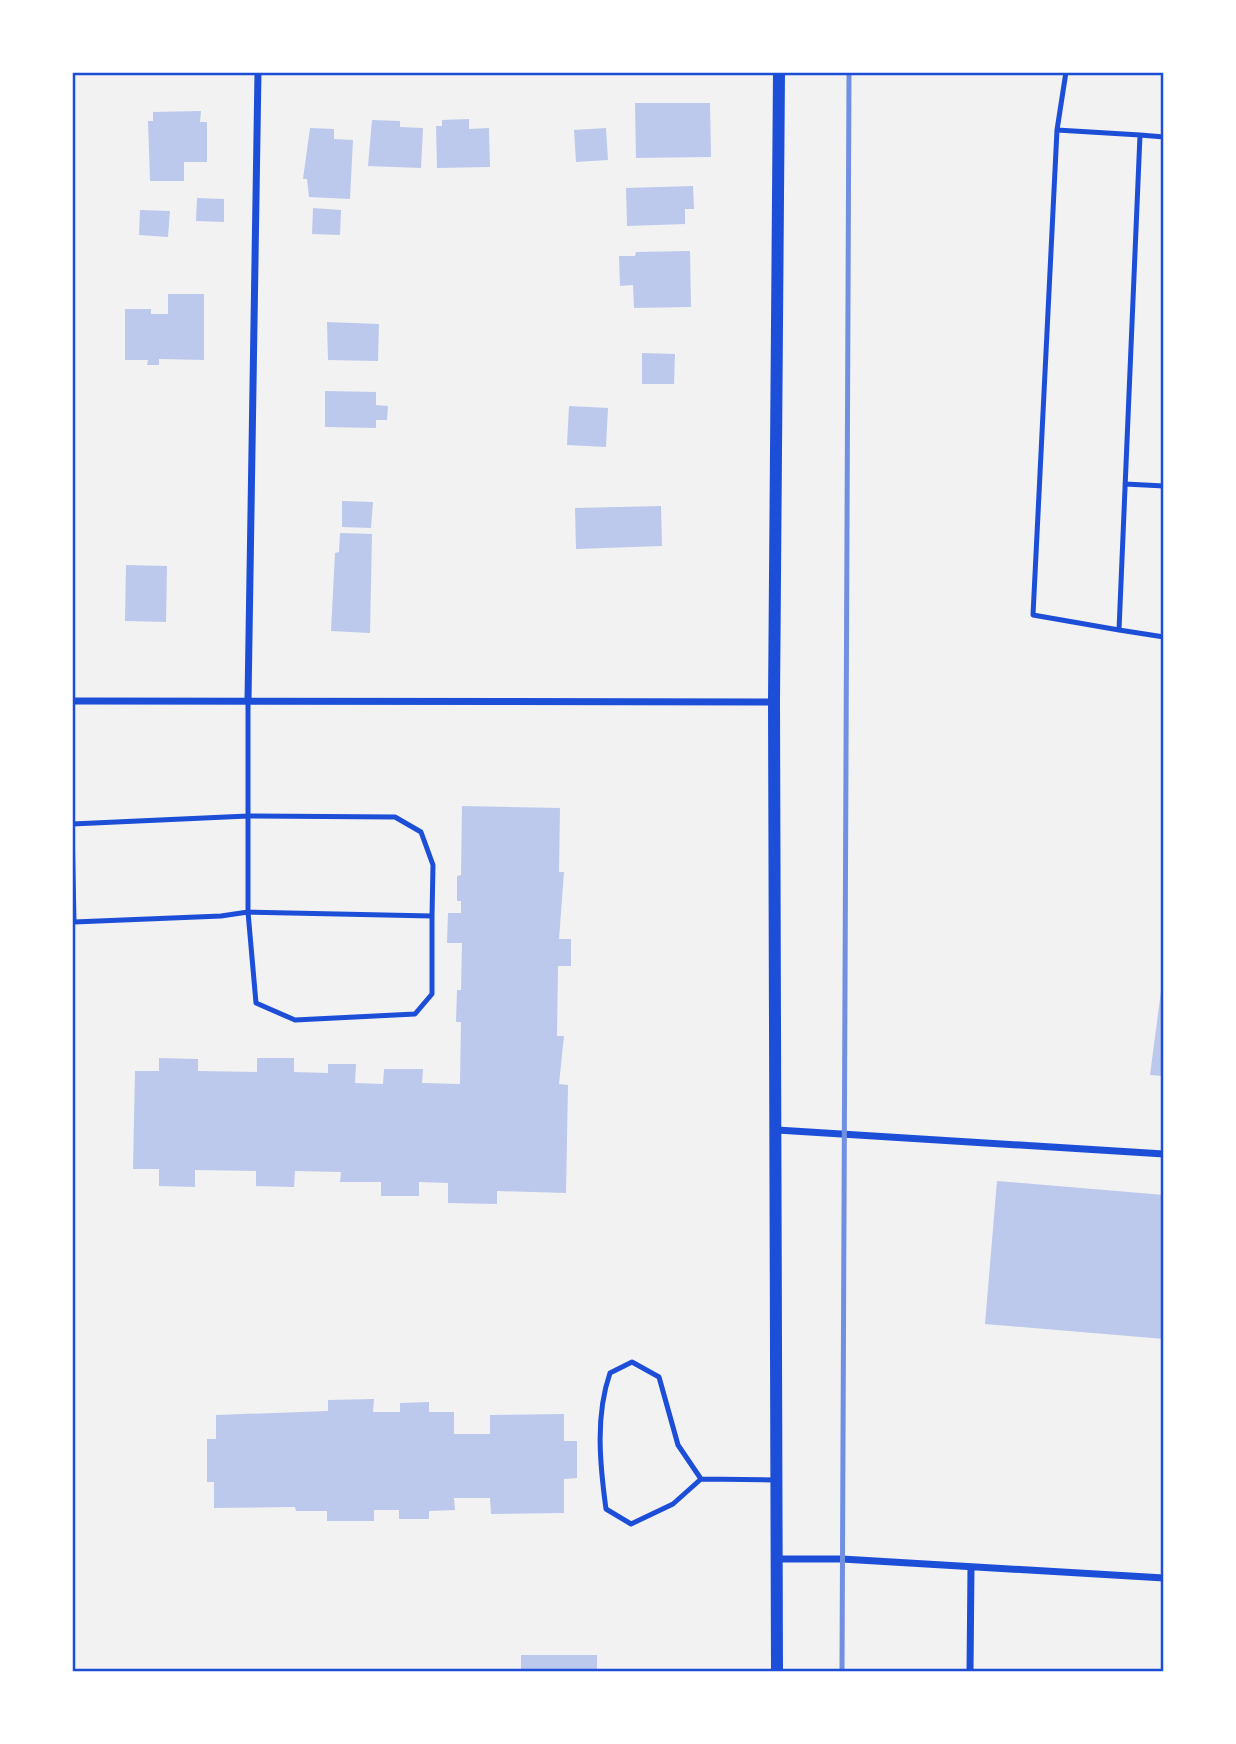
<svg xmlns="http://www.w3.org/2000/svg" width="1236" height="1744" font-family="'Libre Baskerville',serif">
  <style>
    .building { fill: #bdc9ec }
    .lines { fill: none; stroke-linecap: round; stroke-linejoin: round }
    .service { stroke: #1d4ed8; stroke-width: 5 }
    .minor { stroke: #1d4ed8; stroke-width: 7 }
    .tertiary { stroke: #1d4ed8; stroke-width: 12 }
    .rail { stroke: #7290e2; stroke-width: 5 }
    .neatline { fill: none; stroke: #1d4ed8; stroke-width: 2.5 }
  </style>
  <rect width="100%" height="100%" fill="#f2f2f2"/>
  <!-- building -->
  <path class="building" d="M635 103H710L711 157 636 158Z
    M201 111 200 122H207V162H184V181H150L148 121H153V112Z
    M469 119V129L489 128 490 167 437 168 436 126H442V120Z
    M372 120 400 121V127L423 128 421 168 368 166Z
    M310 128 334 129V139L353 140 350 199 309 197 307 179H303Z
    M606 128 608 160 576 162 574 130Z
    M693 186 694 209H685V224L627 226 626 188Z
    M197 198 224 199V222L196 221Z
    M313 208 341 210 340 235 312 234Z
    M140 210 170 211 168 237 139 235Z
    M690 251 691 307 634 308 633 285 620 286 619 256H635L636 252Z
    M168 294H204V360L159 359V365H147L148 360H125V309H151V314H168Z
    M327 322 379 324 378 361 328 360Z
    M642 353 675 354 674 384H642Z
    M325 391 376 392V405L388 406 387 420H376V428L325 427Z
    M569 406 608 408 606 447 567 445Z
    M342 501 373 502 371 528 342 527Z
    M661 506 662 546 576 549 575 508Z
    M340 533 372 534 370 633 331 631 335 553 339 552Z
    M126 565 167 566 166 622 125 621Z
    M462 806 560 808 559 872H564L559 939H571V966H558L557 1036H564L559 1084 568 1085 566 1193 497 1191V1204L448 1203V1183L419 1182V1196H381V1182H340L341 1172 295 1171 294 1187 256 1186V1171L195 1170V1187L159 1186V1169H133L135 1071H159V1058L198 1059V1071L257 1072V1058H294V1072L328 1073V1064H356L355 1083 383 1084 384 1069H423L422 1083 460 1084 461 1022H456L457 990H461L462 943H447L448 913H461V901H457V876L461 875Z
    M1161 991H1164V1076L1150 1075Z
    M997 1181 1164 1195V1339L985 1324Z
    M374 1399 373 1412H400V1403L429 1402V1412H454V1434H490V1415L564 1414V1441H577V1478L564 1479V1513L491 1514 490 1498H454L455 1510 429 1511V1519H399V1510H374V1521H327V1511H296L295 1507 214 1508V1482H207V1439H216V1415L328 1411V1400Z
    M521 1655H597V1672H521Z"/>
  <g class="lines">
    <!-- service -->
    <path class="service" d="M1057 130 1140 135 1119 630 1033 615 1057 130 1066 72
      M1140 135 1164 137
      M1125 484 1164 486
      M1119 630 1164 637
      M248 700V912L256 1003 295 1020 415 1014 432 994V916
      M248 816 395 817 421 832 433 865 432 916 248 912 221 916 74 922 72 824Z
      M701 1479 678 1445 659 1377 632 1362 610 1373C595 1416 600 1465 606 1509L631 1524 673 1504 701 1479 774 1480"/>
    <!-- minor -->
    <path class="minor" d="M248 700 258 72
      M72 701 774 702
      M777 1130 1164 1154
      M778 1559H842L1164 1578
      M970 1672 971 1567"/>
    <!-- tertiary -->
    <path class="tertiary" d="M777 1672 774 702 779 72"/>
    <!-- rail -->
    <path class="rail" d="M842 1672 849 72"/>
  </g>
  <!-- border -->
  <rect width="1236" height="1744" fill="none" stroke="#ffffff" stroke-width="147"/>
  <rect x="74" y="74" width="1088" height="1596" class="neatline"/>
</svg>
